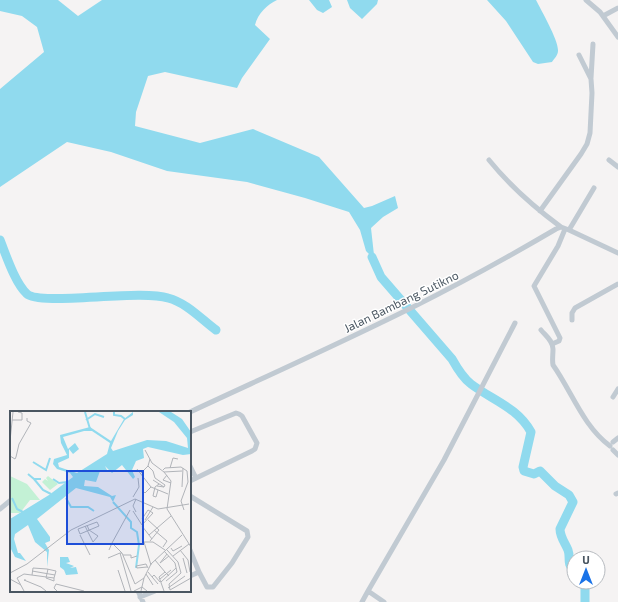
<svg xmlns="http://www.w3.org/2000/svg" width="618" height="602" font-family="'Exo 2',sans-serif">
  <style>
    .water { fill: #90daee }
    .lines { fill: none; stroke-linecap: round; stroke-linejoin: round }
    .river { stroke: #90daee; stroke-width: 9 }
    .minor { stroke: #c1cad2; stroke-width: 5 }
    .labels { text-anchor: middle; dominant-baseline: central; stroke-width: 3; stroke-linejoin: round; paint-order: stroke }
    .street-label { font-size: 12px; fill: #4a5661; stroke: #fff }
    .inset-river { fill: none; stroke: #90daee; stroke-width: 2 }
    .inset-road { fill: none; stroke: #b1b4b9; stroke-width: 1 }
    .view { fill: #1d4ed8; fill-opacity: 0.15; stroke: #1d4ed8; stroke-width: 2 }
    .inset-edge { fill: none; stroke: #4a5661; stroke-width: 2 }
  </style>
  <rect width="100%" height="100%" fill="#f5f3f3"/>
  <!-- water -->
  <path class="water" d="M0 0H58L78 16 102 0H277C267 5 258 13 255 25L270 39 242 78 237 88 165 72 148 76 136 112 135 126 200 143 253 129 319 157 364 208 372 206 395 196 398 208 383 217 371 228 374 255 372 257 366 251 360 230 349 212 305 198 247 182 167 171 111 152 67 142 0 187V89L44 52 37 27 22 16 0 11Z
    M309 0H329L332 7 323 13 317 10Z
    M347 0H378L377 4 362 19 350 8Z
    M487 0H536C541 10 559 41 558 51 558 55 554 59 552 62L538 64 533 62 506 21Z"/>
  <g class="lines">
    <!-- river -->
    <path class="river" d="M0 240C6 255 15 283 27 294 40 306 141 289 168 298 187 303 201 319 216 330
      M372 257 381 277 452 359C457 368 463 378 471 384 492 400 517 407 531 432L523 467 524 471 534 474 540 471 555 486 569 495 573 502 560 529C560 537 565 543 568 550 571 558 566 563 574 571
      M585 602V582"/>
    <!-- minor -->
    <path class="minor" d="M586 0 600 12 618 37
      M603 16 618 8
      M591 78 593 44
      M489 160C510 186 534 207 561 227
      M609 160 618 167
      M540 211 581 154 587 144 590 133 592 93 591 79 579 55
      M569 230 594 188
      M572 320V313L575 308 618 284
      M541 330C546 336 553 341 553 349 553 355 552 360 553 365 572 392 583 426 610 446
      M552 344 559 341 560 338 534 286 558 246 565 229
      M613 397 618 389
      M190 412C265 377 341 343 415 306 463 282 510 256 556 229L561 227 569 230 618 253
      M190 432 236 413 239 414 242 416 257 443 255 449 252 451 190 481
      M613 442 618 438
      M613 450 618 455
      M190 466 196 478
      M616 494 618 493
      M190 496 247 531 248 537 232 563 213 587H207L199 572 190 550
      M0 509 11 500
      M190 576 199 572
      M138 591 143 602
      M368 591 444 460 515 323
      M140 597 155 591
      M362 602 368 591 384 602"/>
  </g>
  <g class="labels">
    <!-- street labels -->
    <g class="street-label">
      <text transform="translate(401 301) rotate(-26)">Jalan Bambang Sutikno</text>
    </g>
  </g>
  <!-- overview -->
  <g transform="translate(10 411)">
    <rect width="181" height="181" fill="#f5f3f3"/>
    <path d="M0 65 17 73 30 89H20L10 102H0ZM38 65 48 73 40 79 32 71 35 68 38 70 36 67Z" fill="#c3f1d5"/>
    <path d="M123 1V4L115 9 108 20 101 37 103 40 137 29 156 30 178 37 177 27 164 11 149 1H161L172 8 181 21V43L173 44 138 36 133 38 134 47 126 50 122 59 125 66 123 68 112 54 102 62 95 55 98 61 90 60 86 71 75 69 74 75 88 76 102 85 106 84 103 91 100 86 66 77 27 108 40 126V130L35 132 39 139 37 156V141L25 131 18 114 5 123 4 128 8 142H10L16 150 5 146 0 136V108L39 84 63 66 60 62 47 58 43 53 44 48 57 44 51 32 50 24 80 16 101 30 114 8ZM74 20H82L100 32 97 43 67 62 49 56 48 52 59 47V38L63 43 69 38 65 32 58 38 53 26ZM50 146H58L60 151 56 152 64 155 60 157 66 156 68 163 56 164 54 159 50 156Z" fill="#90daee" fill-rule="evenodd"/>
    <path class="inset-river" d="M75 1 80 18M104 1V4L111 5 115 8M76 9 85 3 94 6M23 51 36 59 40 47M18 63 24 68H31M24 68 33 79 41 83M43 68 49 72 57 71M2 87 7 98 13 101M56 87 61 96H78L84 100M103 91 121 111V117L127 121 129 134 126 157"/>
    <path class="inset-road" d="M2 9H12V2L8 1M0 30 3 1M135 39 142 52 154 61 161 70 157 98M0 45 5 48 6 46 9 33 21 12 17 10V7M138 55 143 60 145 67 155 74 154 76M160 57 163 47 168 48M127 58 141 76 158 83M153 59 155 57 171 56 177 60 178 71 171 90 174 99M154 61 172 60M131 62 138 55 140 48M157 64 153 69 161 72M143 69 154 76 147 75M172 76 173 57M132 79 135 82 141 76M148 79 146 86 143 85 145 76 149 73M123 86 129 76 128 67M157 98 181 136M123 100 132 114M126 101 123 95 126 88M132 108 138 99 143 102 132 114M135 109 143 96M138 109 149 119 140 130M87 111 89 115 70 123 68 118ZM75 115 83 131 88 125 79 119 77 114M132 115 142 128M144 119 157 130 153 136M70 124 80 144M139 124 161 105M102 132 120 99M161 137 163 140 172 135M99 139 102 132 112 142M157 139 168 151 171 162M170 139 178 149 180 161M154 140 165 152 167 161 156 170M157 143 150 152 159 145M113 144H121V147L127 145M163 145 179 133M98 147 110 142M173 147 177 162M145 149 155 161M141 154 134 131H143L155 139M137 156 127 157 126 155 136 153 138 157M38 158 36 167 44 170V167M108 159 115 180M22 160 45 164M138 161 148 173M0 162 17 153 61 119 125 88 148 98 179 93M171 162 159 173 160 179 181 167M136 163 143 174M22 164 23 157 37 158 46 160 44 167M142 166 144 164 150 171M7 167 14 163 44 167M7 167 14 180M0 168 11 174M150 168 161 159M16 169H14L31 176 36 180M151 171 166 157M158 177 175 165M47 180 44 177 46 173 74 180M121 180 110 142H112L125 173 134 167M124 180 132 176 137 180M131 180 134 167 141 153 172 124M154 180 149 166 155 161 159 165"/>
    <path class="view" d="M57 60H133V133H57Z"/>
    <rect width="181" height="181" class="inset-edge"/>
  </g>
  <!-- north arrow -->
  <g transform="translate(586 570)"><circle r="19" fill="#ffffff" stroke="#b7bbc0"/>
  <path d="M0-3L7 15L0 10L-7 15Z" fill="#1a73e8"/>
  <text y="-6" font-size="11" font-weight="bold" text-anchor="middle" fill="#4a5661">U</text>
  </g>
</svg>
